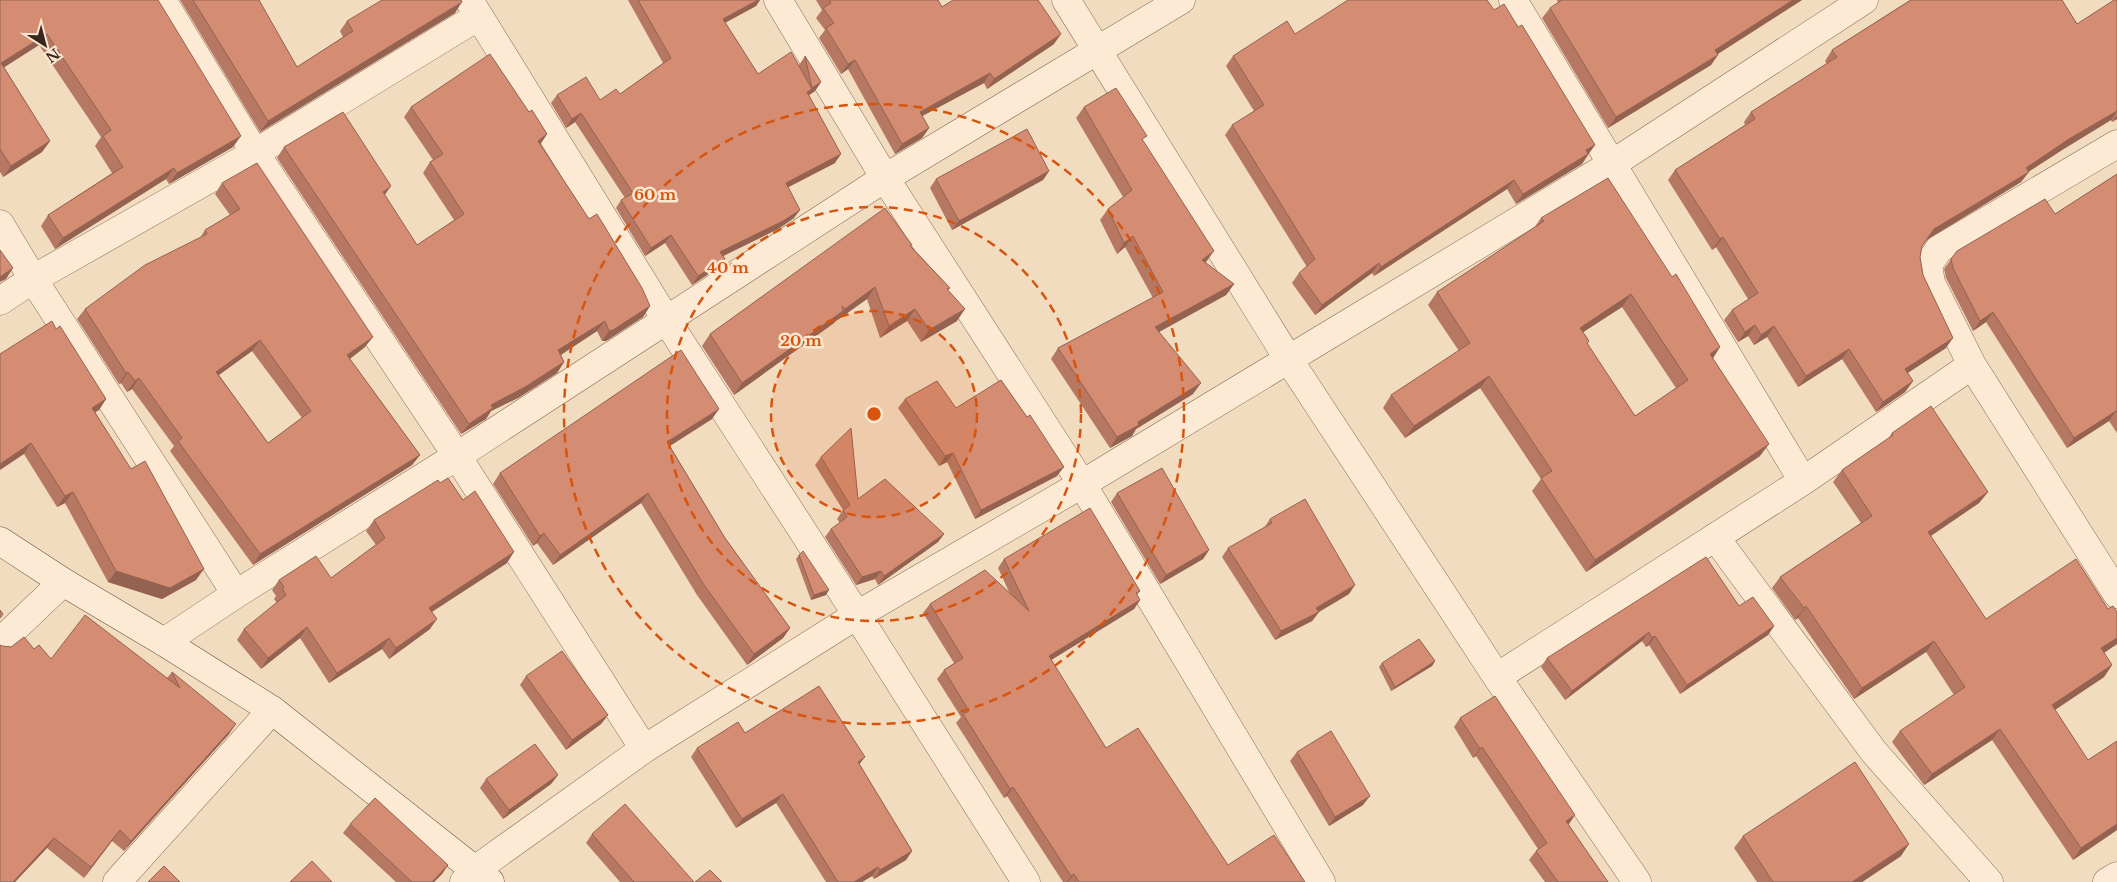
<svg xmlns="http://www.w3.org/2000/svg" width="2117" height="882" font-family="'Libre Baskerville',serif">
  <style>
    .lines { fill: none; stroke-linecap: round; stroke-linejoin: round }
    .street-casing { stroke: #8d6b56; stroke-width: 29 }
    .secondary-casing { stroke: #6f4c39; stroke-width: 29 }
    .street { stroke: #fcead4; stroke-width: 28 }
    .secondary { stroke: #fcead4; stroke-width: 28 }
    .wall { fill: #b67862; fill-rule: evenodd }
    .shaded-wall { fill: #946250 }
    .building { fill: #d48c72; stroke: #946250; fill-rule: evenodd }
    .ring { fill: none; stroke: #d7540e; stroke-width: 2.5; stroke-dasharray: 9 6 }
    .centre { fill: #d7540e; stroke: #f9e7d1; stroke-width: 2.5 }
    .ring-label { font-size: 15px; text-anchor: middle; font-weight: bold; fill: #d7540e; stroke: #f9e7d1; stroke-width: 5; stroke-linejoin: round; paint-order: stroke }
  </style>
  <rect width="100%" height="100%" fill="#f2dcc0"/>
  <g class="lines">
    <!-- street casing -->
    <g class="street-casing">
      <path id="street" d="M162 0 255 153 457 456 644 749
        M469 0 667 321 857 615 1026 882
        M778 0 885 178 1082 484 1321 882
        M1066 0 1289 360 1497 677 1637 882
        M1513 0 1803 481
        M2117 144 1939 249 1928 265 1931 283 1972 365 2117 594
        M0 224 33 279 236 594
        M0 301 33 279 255 153 479 16
        M1715 537 1874 752 1989 882
        M0 642 63 582
        M164 642 236 594 457 456 885 178 1181 0
        M1497 677 1803 481 1972 365
        M117 882 272 710
        M464 882 475 870 644 749 857 615 1082 484 1612 164 1864 0
        M2107 882 2117 876"/>
    </g>
    <!-- secondary casing -->
    <g class="secondary-casing">
      <path id="secondary" d="M0 541 63 582 164 642 272 710 490 882"/>
    </g>
    <!-- street -->
    <use href="#street" class="street"/>
    <!-- secondary -->
    <use href="#secondary" class="secondary"/>
  </g>
  <!-- wall -->
  <path class="wall" d="M0 0 233 147 169 184 166 179 55 249 41 226 48 215 112 173 95 146 101 137 39 45 4 67 50 141 42 152 3 177 0 172Z
    M180 0H260L259 1 297 67 343 37 340 31 347 21 455 13 260 132Z
    M628 0H760L756 6 725 23 758 74 799 65 805 56 821 82 815 91 809 95 835 163 788 187 794 218 778 229 723 256 725 259 719 267 692 285 665 243 645 256 616 208 621 200 625 198 575 122 566 128 551 103 557 95 600 100 620 94 663 63Z
    M816 0H938L942 7 1054 44 987 89 984 83 922 116 929 128 922 138 895 154 848 69 841 74 819 38 825 30 816 18 822 10Z
    M1557 0H1802L1718 54 1711 65 1608 128 1542 18 1550 8 1558 3Z
    M1910 0H2062L2077 24 2117 0V119L2112 122 2111 120 2062 150 2028 172 2021 182 1927 240 1922 246 1920 257 1923 275 1946 348 1907 373 1913 381 1905 392 1876 412 1842 359 1798 387 1767 337 1754 345 1748 336 1738 342 1724 320 1732 310 1748 299 1716 247 1712 250 1668 180 1675 170 1745 125 1744 122 1751 112 1827 64 1825 61 1832 50Z
    M1494 10 1518 27 1595 145 1582 164 1516 204 1507 189 1374 276 1372 273 1315 315 1292 283 1299 273 1307 267 1225 135 1232 125 1254 111 1226 66 1233 56Z
    M411 107 529 112 547 134 540 144 589 219 650 306 643 317 606 341H602L597 331 561 355 564 362 557 373 518 398 491 411 486 419 461 434 277 158 284 147 385 196 417 245 454 220 423 173 430 162 433 160 404 117Z
    M1084 107 1143 141 1206 263 1234 284 1226 295 1159 332 1193 394 1136 429 1132 436 1110 448 1051 359 1058 348 1153 298 1125 247 1117 254 1100 220 1108 209 1123 197 1076 118Z
    M1049 171 1043 180 952 230 930 188 936 179Z
    M2117 174V433L2109 421 2067 448 1986 322 1973 331 1946 278 1944 269 1957 251 2055 214Z
    M222 183 365 347 350 359 420 455 412 465 253 565 170 451 174 446 132 389 127 392 121 383 119 384 77 319 85 309 200 238 205 230 230 215 215 194ZM252 351 302 418 268 443 219 375Z
    M1541 218 1712 358 1760 456 1586 572 1532 491 1541 479 1480 388 1405 438 1383 408 1391 395 1459 351 1428 305 1437 292 1534 228ZM1622 307 1676 388 1635 416 1587 344 1589 341 1583 332Z
    M911 246 950 288 948 290 957 321 921 342 907 321 880 338 867 299 836 321 834 323 734 395 702 346 710 334Z
    M56 329 106 399 99 410 95 412 196 580 162 599 108 582 65 503 57 507 24 454Z
    M905 399 956 408 1027 417 1057 476 975 519 947 462 939 466 898 408Z
    M712 419 670 446 725 538 790 628 783 638 747 665 697 595 641 503 553 565 537 543 533 546 493 484 500 473Z
    M1892 433 1988 492 1979 503 1931 536 1986 619 2108 609 2117 612V644L2104 653 2112 665 2104 677 2055 710 2088 760 2117 741V830L2073 860 1992 740 1924 785 1892 742 1900 731 1954 695 1926 652 1854 699 1798 618 1795 620 1772 588 1780 577 1861 523 1833 482 1842 470 1888 439Z
    M821 457 858 499 944 534 938 542 878 585 875 579 856 585 825 537 831 529 840 523 837 519 843 510 815 465Z
    M440 483 463 500 507 563 432 612 430 629 389 659 382 649 329 683 300 638 261 669 237 640 244 629 277 603 274 599 276 596 272 590 279 580 331 578 376 545 366 531 374 520Z
    M1117 493 1209 550 1203 559 1160 584 1111 502Z
    M1270 519 1349 594 1319 612 1312 621 1275 640 1222 557 1228 548 1264 528Z
    M799 555 826 595 811 600 796 559Z
    M1004 559 1140 591 1137 595 1140 600 1134 609 1051 660 1106 748 1228 865 1305 882H1063L1007 796 1004 798 956 723 961 717 937 679 944 670 954 663 923 613 930 604 1010 594 998 568Z
    M1739 606 1774 626 1768 635 1680 694 1649 645 1646 647 1642 641 1565 700 1541 667 1547 658Z
    M2 646 34 649 51 659 167 678 172 672 229 734 124 851 112 841 84 878 47 848 15 882H0Z
    M1435 661 1432 666 1391 691 1379 667 1382 663Z
    M526 676 608 715 601 724 566 750 520 685Z
    M1460 718 1569 824H1568L1608 882H1545L1529 860 1536 851 1538 849 1476 756 1473 758 1454 727Z
    M745 733 860 765 912 851 906 860 874 879 872 876 862 882H826L776 803 736 828 691 757 697 748Z
    M1297 752 1363 805 1329 826 1290 761Z
    M558 775 551 784 503 819 480 788 486 779Z
    M350 824 448 865 442 874 434 882H396L343 833Z
    M592 834 694 882H620L586 843Z
    M1743 836 1901 856 1862 882H1757L1734 848Z"/>
  <!-- shaded-wall -->
  <path class="shaded-wall" d="M758 0H760L756 6 717 27 723 19Z
    M1793 0H1802L1708 60 1715 50Z
    M462 2 455 13 260 132 268 121Z
    M47 34 39 45 0 70 1 63Z
    M1061 34 1054 44 987 89 994 79Z
    M1718 55 1711 65 1608 128 1616 117Z
    M855 60 848 69 841 74 848 64Z
    M990 73 984 83 913 121 920 112Z
    M821 82 815 91 802 100 807 92Z
    M2117 111 2111 120 2062 150 2019 178 2026 168 2069 139Z
    M581 113 575 122 566 128 572 119Z
    M2117 116V119L2112 122Z
    M929 128 922 138 895 154 902 144Z
    M547 134 540 145 538 141Z
    M241 136 233 147 169 184 177 173Z
    M50 141 42 152 3 177 11 166Z
    M1595 145 1588 154 1586 150Z
    M841 154 835 163 781 191 786 183Z
    M1588 154 1582 164 1516 204 1523 194Z
    M174 168 166 179 55 249 63 238Z
    M1049 171 1043 180 952 230 959 221Z
    M2029 172 2021 182 1926 240 1934 229Z
    M1514 180 1507 189 1374 276 1381 267Z
    M391 186 384 196 383 192Z
    M800 210 794 218 778 229 715 260 720 252Z
    M671 235 665 243 645 256 651 248Z
    M1133 236 1125 247 1117 254 1124 243Z
    M1723 237 1716 247 1712 250 1720 239Z
    M1214 251 1206 262 1195 271 1202 260Z
    M725 259 719 267 692 285 698 276Z
    M1379 263 1372 273 1315 315 1322 305Z
    M13 268 6 279 0 282V277Z
    M1234 284 1226 295 1148 338 1155 327Z
    M875 287 867 299 836 321 845 309Z
    M1631 294 1622 307 1571 340 1580 328Z
    M650 306 643 317 606 341H602L609 331Z
    M915 309 907 321 880 338 889 326Z
    M965 309 957 321 921 342 929 330Z
    M843 311 834 323 734 395 742 383Z
    M1993 312 1986 322 1973 331 1980 321Z
    M605 321 597 331 551 361 558 350Z
    M1755 325 1748 336 1738 342 1745 332Z
    M1774 326 1767 337 1754 345 1761 335Z
    M373 337 365 347 340 366 347 355Z
    M1953 338 1946 348 1897 380 1905 369Z
    M260 340 252 351 209 382 216 372Z
    M1720 347 1712 360 1710 354Z
    M1849 349 1842 359 1798 387 1806 376Z
    M564 362 557 373 518 398 491 411 486 419 461 434 469 424 491 405Z
    M128 372 121 383 119 384 126 373Z
    M1489 376 1480 388 1405 438 1414 426Z
    M139 378 132 389 127 392 135 381Z
    M1913 381 1905 392 1876 412 1883 402Z
    M1201 383 1193 394 1136 429 1132 436 1110 448 1117 437 1138 422Z
    M106 399 99 410 84 419 92 408Z
    M719 409 712 419 660 452 667 442Z
    M2116 411 2109 421 2067 448 2074 438Z
    M31 443 24 454 0 470V464Z
    M1769 444 1760 456 1586 572 1595 560Z
    M953 453 947 462 939 466 945 456Z
    M420 455 412 465 253 565 260 554Z
    M1064 467 1057 476 975 519 981 510Z
    M73 492 65 503 57 507 65 496Z
    M1988 492 1979 503 1920 543 1928 532Z
    M648 493 641 503 553 565 560 555Z
    M544 533 537 543 533 546 540 536Z
    M944 534 938 542 878 585 884 576Z
    M1209 550 1203 559 1160 584 1166 575Z
    M514 552 507 563 422 618 429 608Z
    M204 569 196 580 162 599 108 582 116 571Z
    M881 571 875 579 856 585 862 577Z
    M1355 585 1349 594 1310 617 1316 608Z
    M829 590 826 595 811 600 814 595Z
    M1140 600 1134 609 1043 665 1049 656Z
    M1806 606 1798 618 1795 620 1804 608Z
    M1319 612 1312 621 1275 640 1281 631Z
    M437 619 430 629 389 659 396 648Z
    M1774 626 1768 635 1680 694 1687 685Z
    M307 627 300 638 261 669 268 658Z
    M790 628 783 638 747 665 754 654Z
    M1649 632 1642 641 1565 700 1572 691Z
    M1655 636 1649 645 1646 647 1652 638Z
    M389 638 382 649 329 683 337 673Z
    M2117 638V644L2093 660 2101 648Z
    M1934 641 1926 652 1854 699 1862 688Z
    M1435 661 1432 666 1391 691 1395 687Z
    M2112 665 2104 677 2044 717 2052 705Z
    M608 715 601 724 566 750 572 740Z
    M236 724 229 734 124 851 131 841Z
    M2000 729 1992 740 1924 785 1932 774Z
    M1482 747 1476 756 1473 758 1480 749Z
    M865 757 858 766V762Z
    M558 775 551 784 503 819 509 810Z
    M1013 787 1007 796 1004 798 1010 789Z
    M783 794 776 803 736 828 742 819Z
    M1370 796 1363 805 1329 826 1335 817Z
    M1575 815 1569 824 1559 830 1566 821Z
    M2117 824V830L2073 860 2081 848Z
    M120 830 112 841 84 878 91 867Z
    M54 838 47 848 15 882H13Z
    M1909 844 1901 856 1862 882H1852Z
    M912 851 906 860 874 879 880 870Z
    M448 865 442 874 434 882H432Z
    M878 867 872 876 862 882H854Z
    M1074 874 1068 882H1067L1071 876Z"/>
  <!-- building -->
  <path class="building" d="M0 0H158L241 136 177 173 174 168 63 238 48 215 123 167 103 136 111 130 47 34 1 63 50 141 11 166 0 149Z
    M193 0H259L297 67 353 31 347 21 382 0H461L462 2 268 121Z
    M638 0H758L723 19 758 74 791 52 812 89 807 92 841 154 786 183 800 210 783 221 720 252 725 259 698 276 671 235 651 248 621 200 633 193 581 113 572 119 557 95 586 77 600 100 616 89 620 94 671 58Z
    M829 0H938L942 7 953 0H1038L1061 34 994 79 990 73 920 112 929 128 902 144 855 60 848 64 826 28 834 23 823 8 831 3Z
    M1348 0H1487L1494 10 1504 4 1518 27 1522 25 1595 145 1586 150 1588 154 1523 194 1514 180 1381 267 1379 263 1322 305 1299 273 1315 259 1232 125 1264 105 1233 56 1287 21 1295 34Z
    M1562 0H1793L1715 50 1718 55 1616 117 1550 8Z
    M1911 0H2062L2077 24 2114 0H2117V111L2069 139 2026 168 2029 172 1934 229 1922 246 1920 257 1923 275 1953 338 1905 369 1913 381 1883 402 1849 349 1806 376 1774 326 1761 335 1755 325 1745 332 1732 310 1758 293 1723 237 1720 239 1675 170 1755 119 1751 112 1837 57 1832 50Z
    M490 54 529 112 532 110 547 134 538 141 589 219 597 214 642 288 650 306 613 330 609 331 605 321 558 350 564 362 525 387 491 405 493 408 469 424 284 147 343 112 391 186 383 192 417 245 464 214 430 162 443 154 411 107Z
    M805 56 821 82 812 88Z
    M1116 88 1147 136 1142 139 1214 251 1202 260 1234 284 1155 327 1201 383 1138 422 1139 425 1117 437 1058 348 1163 292 1133 236 1124 243 1108 209 1132 190 1084 107Z
    M1027 129 1049 171 959 221 936 179Z
    M257 163 373 337 347 355 420 455 260 554 178 441 182 438 139 378 135 381 128 372 126 373 85 309 145 265 207 234 205 230 240 209 222 183ZM260 340 311 411 268 443 216 372Z
    M2117 174V412L2116 411 2074 438 1993 312 1980 321 1953 268 1951 259 1957 251 2045 199 2055 214Z
    M1608 178 1672 277 1676 274 1682 284 1720 347 1710 354 1769 444 1595 560 1541 478 1552 471 1489 376 1414 426 1391 395 1470 343 1437 292 1544 221 1541 218ZM1631 294 1688 380 1635 416 1587 343 1589 341 1580 328Z
    M885 208 912 245 910 246 950 288 947 289 965 309 929 330 915 309 889 326 875 287 845 309 842 306 843 311 742 383 710 334Z
    M0 250 13 268 0 277Z
    M52 321 56 329 60 326 106 399 92 408 131 469 145 461 204 569 170 588 116 571 73 492 65 496 31 443 0 464V354Z
    M681 350 719 409 667 442 725 538 790 628 754 654 704 585 648 493 560 555 544 533 540 536 500 473Z
    M1001 380 1027 417 1030 415 1064 467 981 510 953 453 945 456 905 399 937 381 956 408Z
    M1931 406 1988 492 1928 532 1986 619 2076 559 2108 609 2113 606 2117 612V638L2101 648 2112 665 2052 705 2088 760 2117 741V824L2081 848 2000 729 1932 774 1900 731 1965 687 1934 641 1862 688 1806 606 1804 608 1780 577 1872 516 1842 470 1893 435 1892 433Z
    M851 428 858 499 885 479 944 534 884 576 881 571 862 577 831 529 847 517 843 510 850 505 821 457Z
    M1162 468 1209 550 1166 575 1117 493Z
    M448 478 463 500 475 491 514 552 429 608 437 619 396 648 389 638 337 673 307 627 268 658 244 629 286 595 282 588 284 587 279 580 316 556 331 578 385 538 374 520 438 480 440 483Z
    M1305 499 1355 585 1316 608 1319 612 1281 631 1228 548 1272 523 1270 519Z
    M1090 508 1140 591 1136 593 1140 600 1049 656 1106 748 1138 728 1228 865 1274 835 1305 882H1079L1074 874 1071 876 1013 787 1010 789 963 714 969 711 944 670 963 658 930 604 985 570 1029 611 1004 559Z
    M803 551 829 590 814 595 799 555Z
    M1706 557 1739 606 1753 597 1774 626 1687 685 1655 636 1652 638 1649 632 1572 691 1547 658Z
    M0 610 3 614 0 618Z
    M85 615 180 688 172 672 236 724 131 841 120 830 91 867 54 838 13 882H0V645L2 646 11 647 24 637 34 649 39 645 51 659Z
    M1419 639 1435 661 1395 687 1382 663Z
    M562 651 608 715 572 740 526 676Z
    M819 686 865 757 858 762 912 851 880 870 878 867 854 882H838L783 794 742 819 697 748 738 722 745 733Z
    M1495 696 1575 815 1566 821 1608 882H1558L1536 851 1547 843 1482 747 1480 749 1460 718Z
    M1331 731 1370 796 1335 817 1297 752Z
    M535 744 558 775 509 810 486 779Z
    M1855 762 1909 844 1852 882H1773L1743 836Z
    M375 798 448 865 432 882H412L350 824Z
    M625 804 694 882H634L592 834Z
    M312 861 332 882H290Z
    M164 866 180 882H148Z
    M710 870 722 882H695Z"/>
  <!-- distance rings -->
  <circle cx="874" cy="414" r="103" fill="#d7540e" fill-opacity=".12"/>
  <g class="ring">
    <circle cx="874" cy="414" r="103"/>
    <circle cx="874" cy="414" r="207"/>
    <circle cx="874" cy="414" r="310"/>
  </g>
  <circle cx="874" cy="414" r="8" class="centre"/>
  <g class="ring-label">
    <text x="655" y="200">60 m</text>
    <text x="728" y="273">40 m</text>
    <text x="801" y="346">20 m</text>
  </g>
  <!-- north arrow -->
  <g transform="translate(45 45) rotate(144)" stroke="#f9e7d1" stroke-width="4" paint-order="stroke">
  <path d="M0-4L9 19L0 12L-9 19Z" fill="#3b261c"/>
  <text y="-8" font-size="14" font-weight="bold" text-anchor="middle" fill="#3b261c">N</text>
  </g>
</svg>
